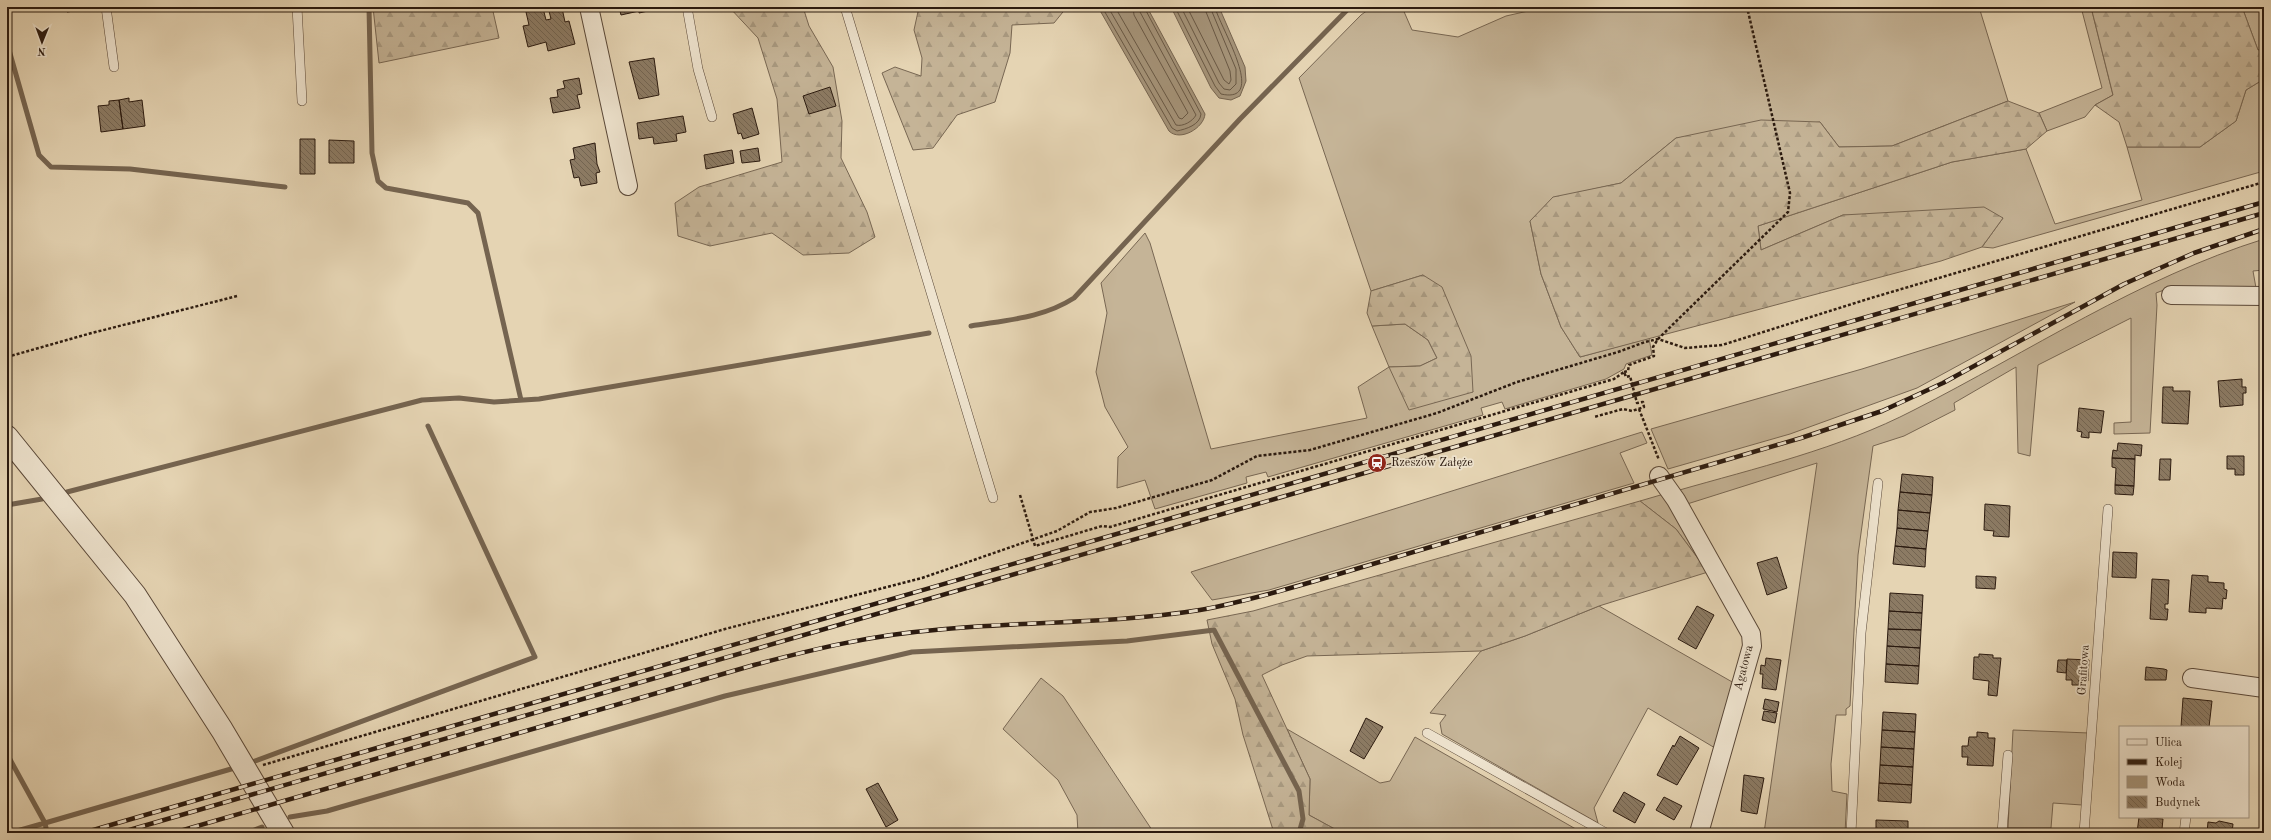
<svg xmlns="http://www.w3.org/2000/svg" width="2271" height="840" font-family="'Old Standard TT',serif">
  <style>
    .grass { fill: #c5b497; stroke: #786753 }
    .forest { fill: url(#forest-firs); stroke: #786753 }
    .water { fill: #a6957b; stroke: #756450 }
    .lines { fill: none; stroke-linecap: round; stroke-linejoin: round }
    .shore { stroke: #685845; stroke-width: 1 }
    .stream { stroke: #756450; stroke-width: 5 }
    .building { fill: url(#building-back-hatch); stroke: #2b1a0f }
    .service-casing { stroke: #5a4838; stroke-width: 10 }
    .minor-casing { stroke: #5a4838; stroke-width: 20 }
    .tertiary-casing { stroke: #5a4838; stroke-width: 24 }
    .path { stroke: #2b1a0f; stroke-width: 2.5; stroke-dasharray: 3 2; stroke-linecap: butt }
    .service { stroke: #eee3ce; stroke-width: 9 }
    .minor { stroke: #eee3ce; stroke-width: 18 }
    .tertiary { stroke: #eee3ce; stroke-width: 22 }
    .rail-casing { stroke: #2b1a0f; stroke-width: 4.5 }
    .rail { stroke: #eee3ce; stroke-width: 3; stroke-dasharray: 9; stroke-linecap: butt }
    .labels { text-anchor: middle; dominant-baseline: central; stroke-width: 3.5; stroke-linejoin: round; paint-order: stroke }
    .poi-label { font-size: 12px; fill: #2b1a0f; stroke: #eee3ce; text-anchor: start }
    .street-label { font-size: 12px; fill: #2b1a0f; stroke: #eee3ce }
  </style>
  <defs>
    <pattern id="forest-firs" width="22" height="20" patternUnits="userSpaceOnUse"><rect width="22" height="20" fill="#c5b497"/><path d="M5 1l3.5 6h-7zM16 11l3.5 6h-7z" fill="#a99a81"/></pattern>
    <pattern id="building-back-hatch" width="6" height="6" patternUnits="userSpaceOnUse"><rect width="6" height="6" fill="#8c7b64"/><path d="M-1 5l2 2M0 0l6 6M5-1l2 2" fill="none" stroke="#736451"/></pattern>
  </defs>
  <rect width="100%" height="100%" fill="#e5d4b3"/>
  <filter id="stains"><feTurbulence type="fractalNoise" baseFrequency=".005" numOctaves="4"/><feColorMatrix values="0 0 0 0 .2 0 0 0 0 .09 0 0 0 0 .02 0 0 0 .5 -.17"/></filter>
  <radialGradient id="worn" r=".72"><stop offset=".6" stop-color="#630" stop-opacity="0"/><stop offset="1" stop-color="#630" stop-opacity=".3"/></radialGradient>
  <!-- grass -->
  <path class="grass" d="M1372 7H1402L1412 30 1458 37 1506 16 1546 7H1979L2008 101 1892 146 1839 147 1820 122 1676 138 1621 183 1553 198 1530 221 1541 274 1561 327 1580 357 1649 338 1652 355 1626 364 1624 369 1606 379 1505 409 1502 402 1481 408 1483 415 1268 477 1266 472 1246 477 1247 483 1155 509 1145 480 1117 488 1118 457 1128 447 1105 407 1096 372 1107 313 1101 283 1145 233 1150 243 1211 449 1367 418 1358 387 1389 367 1372 326 1405 324 1428 340 1437 358 1420 366 1389 367 1473 392 1423 275 1371 291 1299 78 1361 15Z
    M2081 7H2091L2113 95 2095 105 2085 117 2047 131 2039 113 2102 88Z
    M2242 7H2264V49L2258 50Z
    M2264 79V171L1993 248 1982 247 2003 218 1843 215 1761 250 1758 226 1952 162 2026 149 2055 224 2142 200 2127 147H2200L2236 121 2246 90Z
    M2264 239V270L2253 271 2256 288 2176 289 2164 290 2156 293 2157 305 2150 433 2114 434V423L2131 422V318L2038 365 2030 456 2018 453 2016 367 1954 403 1955 410 1904 436 1873 446 1858 555 1850 706 1846 709V715H1836L1831 764 1832 791 1847 794 1845 833H1764L1817 463 1684 505 1676 491C1756 468 1839 449 1914 410 2030 351 2139 278 2264 239Z
    M2075 302 1917 388 1790 434 1668 469 1651 429 1862 369Z
    M1642 432 1647 443 1620 453 1634 483 1269 590 1212 600 1191 572Z
    M1664 494 1700 561 1676 529 1640 501Z
    M1599 606 1734 683 1715 748 1648 708 1594 808 1598 823 1442 734 1440 723 1446 715 1430 713 1481 651 1525 636Z
    M1041 678 1063 696 1154 833H1078L1077 815 1058 780 1003 729Z
    M1287 729 1380 783 1390 781 1415 737 1581 832 1342 833 1309 815 1310 779Z
    M2013 730 2089 733 2082 805 2053 803 2051 828H2008Z"/>
  <!-- forest -->
  <path class="forest" d="M373 7H492L499 38 379 63Z
    M729 7H803L809 26 833 67 842 121 841 158 867 212 875 237 849 253 803 255 772 233 710 246 678 236 675 203 699 187 782 162 777 99 758 38Z
    M919 7H1067L1054 23 1012 25 1010 53 995 102 957 115 933 148 913 150 882 73 895 67 921 76 922 58 914 30Z
    M2091 7H2242L2258 50 2264 49V79L2246 90 2236 121 2200 147H2127L2119 122 2095 105 2113 95Z
    M2008 101 2039 113 2047 131 2026 149 1952 162 1758 226 1761 250 1843 215 1984 207 2003 218 1982 247 1941 261 1580 357 1561 327 1541 274 1530 221 1553 197 1621 183 1676 138 1761 120 1820 122 1839 147 1892 146Z
    M1423 275 1442 287 1471 356 1473 392 1409 410 1389 367 1420 366 1437 358 1428 340 1405 324 1372 326 1367 313 1371 291Z
    M1640 501 1676 529 1708 572 1599 606 1525 636 1481 651 1307 656 1282 665 1262 675 1310 779 1309 815 1342 833H1274L1243 735 1235 699 1212 644 1207 620 1253 611Z"/>
  <!-- water -->
  <path class="water" d="M1098 7H1147L1205 114C1204 128 1180 142 1169 131Z
    M1171 7H1219L1245 67 1246 81 1240 96 1231 100 1219 98 1211 88Z"/>
  <g class="lines">
    <!-- shore -->
    <path class="shore" d="M1102 7 1172 128 1177 131C1186 129 1200 125 1201 114L1144 7
      M1108 7 1176 125C1183 127 1193 121 1196 115L1140 12 1139 7
      M1115 7 1179 118 1182 119 1188 113 1134 15 1133 7
      M1175 7 1215 86 1221 94C1270 105 1217 22 1215 7
      M1181 7 1219 83 1224 89 1230 90 1236 84V69L1210 7
      M1187 7 1224 80 1229 84 1231 80 1230 71 1204 7"/>
    <!-- stream -->
    <path class="stream" d="M369 7 372 153 378 181 386 188 468 203 478 213 521 400
      M7 43 39 155 51 167 130 169 285 187
      M971 326C1007 320 1043 318 1074 298L1240 119 1350 7
      M67 492 422 400 459 398 494 402 539 399 929 333
      M7 505 42 499
      M7 754 45 823 10 833
      M247 764 535 657 428 426
      M290 817 327 811 725 696 912 652 1127 641 1214 630 1299 791 1303 819 1299 833
      M47 833 45 823 238 767
      M247 833 262 827"/>
  </g>
  <!-- building -->
  <path class="building" d="M67 7H87L88 9 67 12Z
    M619 7H653L648 8V11L639 13V11L621 15Z
    M543 8 546 20 551 19 549 11 562 8 565 22 569 21 575 44 548 51 546 42 528 47 523 26 529 25 526 12Z
    M654 58 659 95 639 99 629 62Z
    M579 78 582 94 577 95 580 108 553 113 550 98 558 97 557 90 565 88 563 81Z
    M830 87 836 106 809 114 803 96Z
    M129 98V102L142 100 145 126 123 129 119 100Z
    M119 100 123 129 101 132 98 106 109 105V101Z
    M752 108 759 134 743 139 741 133 738 134 733 114Z
    M683 116 686 132 676 134 677 141 654 144 653 137 639 139 637 123Z
    M300 139H315V174H300Z
    M329 140 354 141V163H329Z
    M595 143 597 164 600 172 596 173 597 183 581 186 579 177 574 178 570 160 575 159 573 148Z
    M758 148 760 161 742 163 740 151Z
    M732 150 734 163 706 169 704 155Z
    M2242 379V387H2246V393H2243V405L2220 407 2218 381Z
    M2163 387H2173V391H2190L2188 424 2162 423Z
    M2079 408 2104 411 2101 433 2089 432V438L2081 437 2082 432 2077 431Z
    M2118 443 2142 445 2141 456 2135 455V459L2112 458 2113 450 2117 451Z
    M2227 456H2244V475H2235V469H2227Z
    M2112 458 2135 459 2134 486 2115 485 2116 468 2112 467Z
    M2160 459H2171L2170 480H2159Z
    M1902 474 1933 477 1932 495 1900 492Z
    M2115 485 2134 486 2133 495 2115 494Z
    M1900 492 1932 495 1930 513 1898 510Z
    M1985 504 2010 506 2009 537 1993 536 1994 531 1984 530Z
    M1898 510 1930 513 1928 531 1897 528Z
    M1897 528 1928 531 1926 549 1895 546Z
    M1895 546 1926 549 1925 567 1893 564Z
    M2113 552 2137 553 2136 578 2112 577Z
    M1777 557 1787 588 1767 595 1757 563Z
    M2192 575 2208 576V582L2224 583V589L2227 590 2226 599 2223 598 2222 609 2206 608V613L2189 612Z
    M1976 576 1996 577 1995 589 1976 588Z
    M2152 579 2169 580 2168 604H2165V609H2168L2167 620 2150 619Z
    M1890 593 1923 595 1922 613 1889 611Z
    M1697 606 1714 615 1696 649 1678 639Z
    M1889 611 1922 613 1921 630 1888 629Z
    M1888 629 1921 630 1920 648 1887 646Z
    M1887 646 1920 648 1919 666 1886 664Z
    M1979 654 1993 655V658H2001L1997 696 1988 695 1989 681 1973 679 1974 657H1979Z
    M1766 658 1781 660 1776 690 1762 688 1763 674H1760L1761 665 1765 666Z
    M2067 659 2089 660 2088 681 2079 680V685H2072V680H2066Z
    M2058 660H2067L2066 673 2057 672Z
    M1886 664 1919 666 1918 684 1885 682Z
    M2146 667 2164 669 2167 670 2166 680H2145Z
    M2183 698 2212 701 2209 727H2181Z
    M1765 699 1779 702 1777 712 1763 709Z
    M1764 711 1777 713 1775 723 1762 720Z
    M1883 712 1916 714 1915 732 1882 730Z
    M1366 718 1383 727 1364 759 1350 751Z
    M1882 730 1915 732 1914 749 1881 747Z
    M1977 732 1988 733V738H1995L1993 766 1967 765 1968 757H1962V746H1968L1969 737H1977Z
    M1680 736 1699 748 1677 785 1657 775 1673 745 1674 747Z
    M1881 747 1914 749 1913 767 1880 765Z
    M1880 765 1913 767 1912 785 1879 783Z
    M1744 775 1764 778 1757 814 1741 811Z
    M878 783 898 820 886 827 866 789Z
    M1879 783 1912 785 1911 803 1878 801Z
    M1624 792 1645 804 1635 823 1613 811Z
    M1664 797 1682 806 1674 820 1656 810Z
    M2139 817 2163 819 2162 829H2166V833H2137Z
    M1876 820 1908 821V833H1876Z
    M2219 821 2233 824 2232 833H2203H2207L2208 822 2216 823Z"/>
  <g class="lines">
    <!-- service casing -->
    <g class="service-casing">
      <path id="service" d="M106 7 114 67
        M297 7 302 101
        M687 7 698 69 712 117
        M845 7 993 498
        M1427 733 1606 833
        M1851 833 1861 633 1878 483
        M2002 833 2008 755
        M2084 833 2108 509
        M2184 833 2186 817"/>
    </g>
    <!-- minor casing -->
    <g class="minor-casing">
      <path id="minor" d="M589 7 628 186
        M2171 295 2264 296
        M1659 476 1676 500 1751 634 1752 646 1699 833
        M2192 678 2264 688"/>
    </g>
    <!-- tertiary casing -->
    <g class="tertiary-casing">
      <path id="tertiary" d="M7 437 135 595 222 730 283 833"/>
    </g>
    <!-- path -->
    <path class="path" d="M7 357 88 334 237 296
      M1624 372 1628 371 1629 365 1654 356 1653 347 1658 339 1788 212 1790 193 1747 7
      M1639 409 1659 460
      M1020 495 1035 546 1102 526 1110 527 1614 379 1624 372 1626 377 1630 376 1637 403 1643 402 1644 407 1632 411 1623 409 1594 417
      M263 765 725 629 922 578 1057 531 1090 512 1116 508 1212 480 1257 456 1310 450 1437 413 1517 382 1618 352 1645 342 1658 339 1685 348 1722 345 1871 298 2264 182"/>
    <!-- service -->
    <use href="#service" class="service"/>
    <!-- minor -->
    <use href="#minor" class="minor"/>
    <!-- tertiary -->
    <use href="#tertiary" class="tertiary"/>
    <!-- rail casing -->
    <g class="rail-casing">
      <path id="rail" d="M83 833 2264 202
        M119 833 2264 213
        M173 833 754 665C814 649 873 635 935 630 1023 621 1113 624 1200 610 1239 603 1277 592 1315 581L1801 438 1882 411 1943 383 2124 284 2194 253 2264 229"/>
    </g>
    <!-- rail -->
    <use href="#rail" class="rail"/>
  </g>
  <!-- icons -->
  <defs>
    <g id="station-disc" transform="scale(1)"><circle r="9.5" fill="#8f2418" stroke="#eee3ce"/><path d="M-3-6H3Q5-6 5-4V2Q5 4 3 4L4.5 6H3L1.5 4h-3L-3 6H-4.5L-3 4Q-5 4-5 2V-4Q-5-6-3-6ZM-3.5-4v3h7v-3ZM-3.5 1v1.5H-2V1ZM2 1v1.5H3.5V1Z" fill="#fff"/></g>
  </defs>
  <g fill-rule="evenodd">
    <use href="#station-disc" x="1377" y="463"/>
  </g>
  <g class="labels">
    <!-- poi labels -->
    <g class="poi-label">
      <text x="1391" y="463">Rzeszów Załęże</text>
    </g>
    <!-- street labels -->
    <g class="street-label">
      <text transform="translate(1744 668) rotate(-75)">Agatowa</text>
      <text transform="translate(2084 670) rotate(-86)">Grafitowa</text>
    </g>
  </g>
  <!-- margin -->
  <rect width="2271" height="840" fill="none" stroke="#e5d4b3" stroke-width="24"/>
  <rect x="8" y="8" width="2255" height="824" fill="none" stroke="#2b1a0f" stroke-width="2"/>
  <rect x="12" y="12" width="2247" height="816" fill="none" stroke="#2b1a0f"/>
  <!-- legend -->
  <rect x="2119" y="726" width="130" height="92" fill="#eee3ce" stroke="#a09382"/>
  <rect x="2127" y="739" width="20" height="6" fill="#eee3ce" stroke="#a09382"/>
  <text x="2155" y="746" font-size="12" fill="#2b1a0f">Ulica</text>
  <rect x="2127" y="759" width="20" height="6" fill="#2b1a0f" stroke="#a09382"/>
  <text x="2155" y="766" font-size="12" fill="#2b1a0f">Kolej</text>
  <rect x="2127" y="776" width="20" height="12" fill="#a6957b" stroke="#a09382"/>
  <text x="2155" y="786" font-size="12" fill="#2b1a0f">Woda</text>
  <rect x="2127" y="796" width="20" height="12" fill="url(#building-back-hatch)" stroke="#a09382"/>
  <text x="2155" y="806" font-size="12" fill="#2b1a0f">Budynek</text>
  <!-- north arrow -->
  <g transform="translate(42 42) rotate(181)" stroke="#eee3ce" stroke-width="3" paint-order="stroke">
  <path d="M0-3L7 15L0 10L-7 15Z" fill="#2b1a0f"/>
  <text y="-6" font-size="11" font-weight="bold" text-anchor="middle" fill="#2b1a0f">N</text>
  </g>
  <rect width="100%" height="100%" filter="url(#stains)"/>
  <rect width="100%" height="100%" fill="url(#worn)"/>
</svg>
